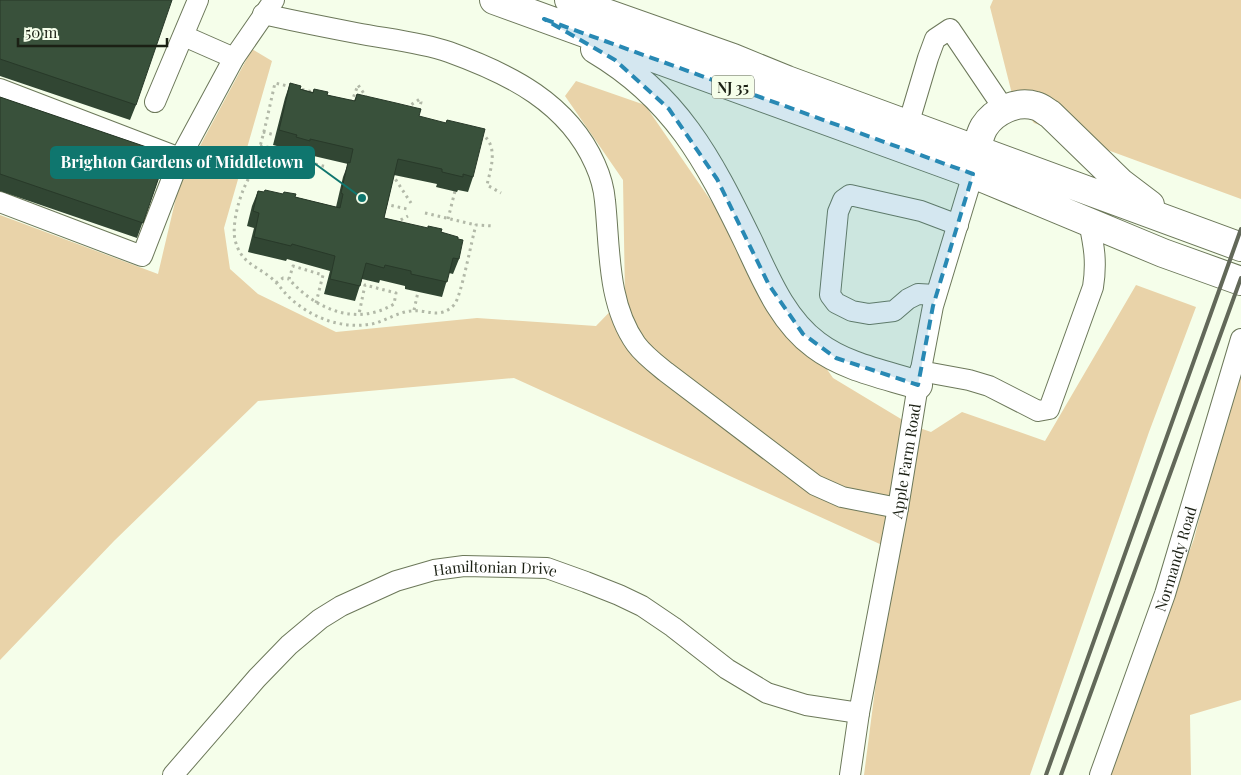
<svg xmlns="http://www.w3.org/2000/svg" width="1241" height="775" font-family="'Playfair Display',serif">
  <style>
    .green { fill: #e9d3a9 }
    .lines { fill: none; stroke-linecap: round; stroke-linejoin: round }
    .minor-casing { stroke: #6c785a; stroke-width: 22 }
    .highway-casing { stroke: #6c785a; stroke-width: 30 }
    .path { stroke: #b2b9a8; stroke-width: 3; stroke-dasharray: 2.5 4; stroke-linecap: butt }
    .minor { stroke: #fff; stroke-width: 20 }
    .highway { stroke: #fff; stroke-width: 28 }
    .rail { stroke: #626859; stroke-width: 4 }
    .wall { fill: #314633 }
    .building { fill: #39513b; stroke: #283929 }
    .marked { fill: #2889b4; fill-opacity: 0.2; stroke: #2889b4; stroke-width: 4; stroke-dasharray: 10 6; stroke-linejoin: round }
    .labels { text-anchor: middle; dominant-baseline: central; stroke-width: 5; stroke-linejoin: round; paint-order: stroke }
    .shield { fill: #f5feea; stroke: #5c6354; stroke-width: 1 }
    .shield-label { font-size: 14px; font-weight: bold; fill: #1b2014 }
    .street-label { font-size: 15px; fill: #1b2014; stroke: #f5feea }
    .leader { fill: none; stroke: #0f766e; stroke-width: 2 }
    .callout-dot { fill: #0f766e; stroke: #f5feea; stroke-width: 2 }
    .callout { fill: #0f766e; stroke: #0f766e; stroke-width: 2 }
    .callout-label { font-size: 16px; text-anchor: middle; font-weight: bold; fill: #fff }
  </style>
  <rect width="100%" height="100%" fill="#f5feea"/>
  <!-- green -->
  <path class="green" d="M993 0H1241V199L1034 123 1012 94 990 7Z
    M252 49 272 61 224 228 230 269 258 294 336 332 477 318 596 326 625 296 623 180 565 96 576 81 645 105 833 378 911 425 931 432 962 412 1045 441 1136 285 1196 307 1149 432 1030 775H864L893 550 514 378 258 401 114 541 0 660V215L158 274 179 185Z
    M1241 370V700L1190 715 1191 775H1108L1132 704 1194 539 1227 410Z"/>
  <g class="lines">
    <!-- minor casing -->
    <g class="minor-casing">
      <g id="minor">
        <path d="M263 14C294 21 325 27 356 33 387 39 420 42 449 52 510 74 568 103 595 164 600 175 604 189 605 201 610 248 607 303 636 344 644 355 656 364 666 372L815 485 842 497 898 508"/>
        <path d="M184 36 234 58"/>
        <path d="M0 89 180 158"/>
        <path d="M155 102 198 0"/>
        <path d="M908 125 928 58 935 39 950 29 998 100 1006 108"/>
        <path d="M0 202 142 256 180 158 234 58 274 0"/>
        <path d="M936 295 918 294 908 299 894 311 869 314 852 311 836 303 830 295 838 212 843 200 850 195 921 211 958 225"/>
        <path d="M920 371 969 380 989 386 1038 411 1049 409 1093 287C1097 262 1094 246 1089 222"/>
        <path id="s1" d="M173 775 257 678 289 645 320 619 341 606 396 581 434 570 464 566 547 568 586 582 619 595 642 606 673 627 727 669 767 693 806 705 859 713"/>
        <path id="s2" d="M850 775 859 713 898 508 918 385 933 306 973 174 974 162"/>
        <path id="s3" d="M1100 775 1165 594 1241 339"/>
      </g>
    </g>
    <!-- highway casing -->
    <g class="highway-casing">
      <path id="highway" d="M494 0 973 174 1163 253 1241 281
        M569 0 733 58 787 80 1241 247
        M595 49C676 97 708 159 748 241 765 277 782 320 816 345 845 367 883 374 918 385
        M976 150C978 143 980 134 984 127 994 111 1017 100 1036 106 1041 107 1046 112 1050 114L1121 183 1150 205"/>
    </g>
    <!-- path -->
    <path class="path" d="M317 93 275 83C269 109 264 135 256 160 253 170 248 179 244 188 238 202 232 225 235 240 241 263 255 265 270 277 278 283 284 293 291 299 314 319 342 329 372 324 385 321 398 312 411 311 428 309 439 320 454 305 461 298 472 238 476 225L494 226
      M350 101H352L358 85 367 98
      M406 108 420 99 421 102 419 111
      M263 132 275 135
      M481 133C499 146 491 167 487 185L501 193
      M260 146 273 148 300 160 327 167
      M392 174 411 203
      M385 204 407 209
      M425 213 476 225
      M448 219 455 191
      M395 223 408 216
      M276 283 283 278 289 279
      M316 303 323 275 293 266 289 279C315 309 356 327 394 304L396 293 365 285 359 314
      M414 310 418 292"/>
    <!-- minor -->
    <use href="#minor" class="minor"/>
    <!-- highway -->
    <use href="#highway" class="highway"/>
    <!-- rail -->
    <path class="rail" d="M1046 775 1241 229
      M1061 775 1241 278"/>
  </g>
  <!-- wall -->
  <path class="wall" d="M0 0 136 105 130 120 0 76Z
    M290 83 300 89 313 92 314 89 327 95 354 101 357 94 419 116 473 177 468 192 458 190 457 192 436 187 437 184 394 175 384 218 441 232 458 239 459 259 453 274 449 273 442 297 405 289V286L380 280 379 283 362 279 355 301 324 294 330 271 287 259 286 261 248 252 254 228 247 226 252 206 258 191 295 197 336 207 343 177 348 164 305 154 304 156 291 152 292 150 273 145 285 98Z
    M0 97 167 154 137 238 0 191Z"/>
  <!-- building -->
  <path class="building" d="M0 0H172L136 105 0 59Z
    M290 83 301 86 300 89 313 93 314 89 328 92 327 95 355 101 357 94 396 103 421 109 419 116 446 123 447 120 485 129 473 177 463 174V177L442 172V169L398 159 384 218 428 228V226L442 229 441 232 458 237V239L463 240 459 259 453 258 447 282 411 274V271L385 265 384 268 366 263 360 286 330 279 335 256 292 244 291 246 254 237 259 213 253 211 258 191 264 192 265 190 283 194 284 192 296 194 295 197 340 208 343 194 341 193 348 162 350 163 353 149 310 139V141L296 137 297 135 279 130Z
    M0 97 167 154 143 223 0 174Z"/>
  <!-- marked area -->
  <path class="marked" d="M544 19 973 174 933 306 918 385 836 358 803 334 769 285 717 179 669 109 615 60Z"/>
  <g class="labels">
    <!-- shield labels -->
    <rect class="shield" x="712" y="75.5" width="42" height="23" rx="4"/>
    <g class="shield-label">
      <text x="733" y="87">NJ 35</text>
    </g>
    <!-- street labels -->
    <g class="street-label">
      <text stroke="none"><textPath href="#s2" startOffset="319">Apple Farm Road</textPath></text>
      <text stroke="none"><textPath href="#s3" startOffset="229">Normandy Road</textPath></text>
      <text stroke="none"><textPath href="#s1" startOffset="401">Hamiltonian Drive</textPath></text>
    </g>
  </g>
  <!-- callouts -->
  <path class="leader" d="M362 198L314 163"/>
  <circle class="callout-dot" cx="362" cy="198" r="5"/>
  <rect class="callout" x="51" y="147" width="263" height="31" rx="5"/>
  <g class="callout-label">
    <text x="182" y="168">Brighton Gardens of Middletown</text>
  </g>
  <!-- scale -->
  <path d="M18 38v8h149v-8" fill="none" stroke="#1b2014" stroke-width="2.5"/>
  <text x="25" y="38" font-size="15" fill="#1b2014" stroke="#f5feea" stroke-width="4" paint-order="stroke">50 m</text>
</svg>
